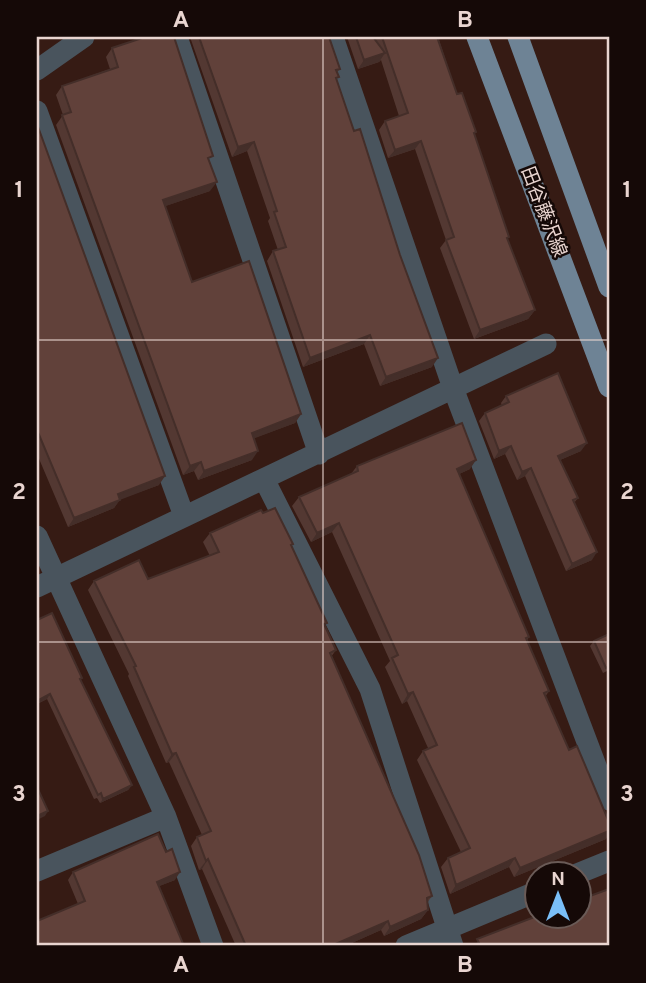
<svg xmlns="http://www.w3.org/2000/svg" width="646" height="983" font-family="Overpass,'Noto Sans JP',sans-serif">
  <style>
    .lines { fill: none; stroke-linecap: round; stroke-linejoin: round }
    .minor { stroke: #49545d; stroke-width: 21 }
    .major { stroke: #6e8395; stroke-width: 21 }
    .wall { fill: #533832 }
    .shaded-wall { fill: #442e29 }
    .building { fill: #61413a; stroke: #442e29; stroke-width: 2 }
    .grid { fill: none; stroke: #e9d5d0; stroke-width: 2; stroke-opacity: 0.55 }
    .labels { text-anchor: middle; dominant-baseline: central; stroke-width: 5; stroke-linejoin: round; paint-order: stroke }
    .street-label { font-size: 19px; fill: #e9d5d0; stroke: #150907 }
    .neatline { fill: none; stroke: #e9d5d0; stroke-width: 2.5 }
    .grid-label { font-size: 23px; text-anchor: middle; font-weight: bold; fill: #e9d5d0 }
  </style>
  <rect width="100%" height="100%" fill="#361b14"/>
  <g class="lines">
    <!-- minor -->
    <path class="minor" d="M177 37 319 454
      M333 37 453 388 609 800
      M37 70 84 37
      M37 111 184 516
      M264 479 370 689 453 946
      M37 536 166 817 213 946
      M37 587 546 344
      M37 871 166 817
      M577 874 609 861
      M406 946 538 891"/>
    <!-- major -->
    <path class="major" d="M477 37 609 387
      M518 37 609 287"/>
  </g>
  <!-- wall -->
  <path class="wall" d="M190 37H329L340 69 337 72 336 81 432 367 380 386 364 344 303 367 267 261 273 251 278 250 268 221 270 218 247 151 232 157Z
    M347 37H441L439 40 457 94 474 135 507 239 535 310 528 319 474 339 440 248 446 240 415 149 388 158 379 130 385 121 399 116 381 60 379 62 358 69Z
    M112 48 210 161V191L165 206 192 282 301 414 295 423 254 438 252 460 198 480 194 471 183 475 56 125 63 115 56 95 62 86 110 69 106 57Z
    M37 124 159 485 120 499 114 508 68 527 37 454Z
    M506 396 581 451 560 460 578 498 574 503 592 560 566 571 525 476 517 480 505 454 494 459 479 421 485 413 502 406 501 403Z
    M357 466 470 469 459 474 529 637 527 640 549 691 545 697 606 839 514 877 509 867 450 894 441 867 448 858 461 852 417 760 423 751 428 748 407 701 402 704 385 667 390 661 332 532 311 542 292 506 299 497 351 474Z
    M263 513 293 544 291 546 336 650 331 657 432 896 427 903 428 910 421 919 384 936 381 930 345 946H236L202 869 199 870 191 846 197 837 202 835 169 762 166 763 128 676 129 674 88 590 94 581 148 579 210 556 203 542 210 533Z
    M37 620 82 678 80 681 132 785 128 790 100 803 97 798 94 799 47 699 37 704Z
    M594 641 609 670 603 673 590 646Z
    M73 872 175 880 159 886 78 904 68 880Z"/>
  <!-- shaded-wall -->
  <path class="shaded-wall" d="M385 53 379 62 358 69 364 60Z
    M421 141 415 149 388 158 395 150Z
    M254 142 247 151 232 157 238 147Z
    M217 182 210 191 157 209 163 200Z
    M535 310 528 319 474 339 480 330Z
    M370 335 364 344 303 367 310 358Z
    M438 358 432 367 380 386 386 377Z
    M301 414 295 423 245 442 252 433Z
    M587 443 581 451 553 463 558 456Z
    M511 446 505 454 494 459 499 451Z
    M258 451 252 460 198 480 204 471Z
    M476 460 470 469 451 478 457 469Z
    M201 462 194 471 183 475 190 466Z
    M531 468 525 476 517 480 522 472Z
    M165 476 159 485 112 503 118 494Z
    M120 500 114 508 68 527 74 518Z
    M339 523 332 532 311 542 317 533Z
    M597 552 592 560 566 571 572 564Z
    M413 692 407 701 402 704 408 694Z
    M50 694 47 699 37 704V701Z
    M176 753 169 762 166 763 172 754Z
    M132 785 128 790 100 803 103 799Z
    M48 811 45 816 37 820V816Z
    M609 831V835L606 839 514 877 520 868Z
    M515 858 509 867 450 894 456 885Z
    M208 859 202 869 199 870 206 861Z
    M180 872 175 880 152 889 157 882Z
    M428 910 421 919 384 936 390 927Z
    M388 921 381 930 345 946H331Z"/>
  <!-- building -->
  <path class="building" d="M145 37H174L213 156 208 158 217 182 163 200 192 282 249 261 301 414 252 433 258 451 204 471 201 462 190 466 62 115 71 112 62 86 118 67 112 48Z
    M199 37H329L340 69 336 70 339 77 336 78 354 131 360 129 400 255 438 358 386 377 370 335 310 358 273 251 286 247 274 212 277 211 254 142 238 147Z
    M356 37H373L385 53 364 60Z
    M382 37H437L457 94 462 93 476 132 474 133 509 237 507 238 535 310 480 330 446 240 454 237 421 141 395 150 385 121 408 113Z
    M37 124 165 476 118 494 120 500 74 518 37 430Z
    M558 373 587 443 558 456 578 498 573 500 597 552 572 564 531 468 522 472 511 446 499 451 485 413 509 402 506 396Z
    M462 423 476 460 457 469 529 637 526 638 549 691 544 693 569 750 577 746 609 822V831L520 868 515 858 456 885 448 858 470 848 423 751 437 745 413 692 408 694 392 658 398 655 339 523 317 533 299 497 358 471 357 466Z
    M275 508 293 544 291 545 327 623 324 624 336 650 330 653 419 855 432 896 427 898 428 910 390 927 388 921 331 946H246L208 859 206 861 197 837 211 831 176 753 172 754 134 667 136 666 94 581 139 560 148 579 219 552 210 533 261 510 263 513Z
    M52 613 82 678 80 679 132 785 103 799 101 793 98 795 50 694 37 701V620Z
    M609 634V667L606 668 594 641Z
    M37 787 48 811 37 816Z
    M158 834 166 852 172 849 180 872 157 882 184 946H37V921L85 901 73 872Z
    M609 889V946H471L479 943 477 939 537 916H579V900Z"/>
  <!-- grid -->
  <path class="grid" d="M323 37V946M37 340H609M37 642H609"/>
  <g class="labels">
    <!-- street labels -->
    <g class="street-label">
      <text transform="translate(543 212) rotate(69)">田谷藤沢線</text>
    </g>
  </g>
  <!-- border -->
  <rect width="646" height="983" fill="none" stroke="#150907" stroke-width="77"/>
  <!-- north arrow -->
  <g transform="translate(558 895)"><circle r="33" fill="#150907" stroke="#6a5b57" stroke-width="2"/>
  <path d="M0-5L12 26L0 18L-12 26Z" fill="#7abff8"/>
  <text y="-10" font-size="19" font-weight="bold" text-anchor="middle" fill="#e9d5d0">N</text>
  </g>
  <rect x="38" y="38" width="570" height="906" class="neatline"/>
  <g class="grid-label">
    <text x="181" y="27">A</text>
    <text x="465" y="27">B</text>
    <text x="19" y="197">1</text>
    <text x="627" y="197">1</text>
    <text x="19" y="499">2</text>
    <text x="627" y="499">2</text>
    <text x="19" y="801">3</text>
    <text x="627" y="801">3</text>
    <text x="181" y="972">A</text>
    <text x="465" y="972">B</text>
  </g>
</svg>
